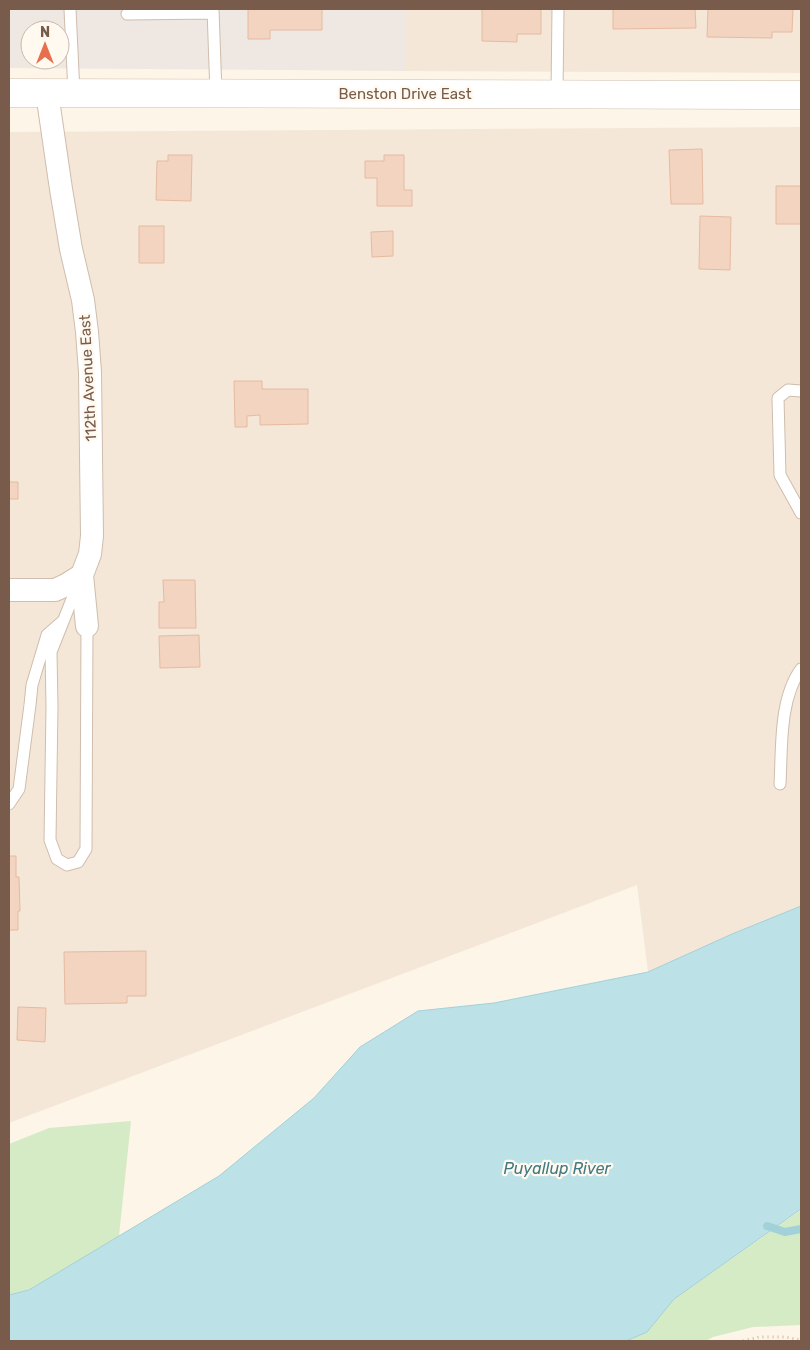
<svg xmlns="http://www.w3.org/2000/svg" width="810" height="1350" font-family="Rubik,sans-serif">
  <style>
    .residential { fill: #f5e7d7 }
    .industrial { fill: #eee7e2; fill-rule: evenodd }
    .green { fill: #d5ebc6 }
    .water { fill: #bce1e7; stroke: #a2d1d9 }
    .lines { fill: none; stroke-linecap: round; stroke-linejoin: round }
    .stream { stroke: #a2d1d9; stroke-width: 8 }
    .building { fill: #f3d4c0; stroke: #e6baa0 }
    .service-casing { stroke: #cfbdad; stroke-width: 13 }
    .minor-casing { stroke: #cfbdad; stroke-width: 24 }
    .tertiary-casing { stroke: #cfbdad; stroke-width: 29 }
    .path { stroke: #d8b7a2; stroke-width: 3; stroke-dasharray: 1 4; stroke-linecap: butt }
    .service { stroke: #fff; stroke-width: 11 }
    .minor { stroke: #fff; stroke-width: 22 }
    .tertiary { stroke: #fff; stroke-width: 28 }
    .labels { text-anchor: middle; dominant-baseline: central; stroke-width: 4.5; stroke-linejoin: round; paint-order: stroke }
    .street-label { font-size: 15px; fill: #785b4b; stroke: #fff9ef }
    .water-label { font-size: 16px; font-style: italic; fill: #417984; stroke: #fff9ef }
  </style>
  <rect width="100%" height="100%" fill="#fdf5e8"/>
  <!-- residential -->
  <path class="residential" d="M405 9H801V73L405 71Z
    M801 127V906L732 934 648 972 637 885 9 1123V132Z"/>
  <!-- industrial -->
  <path class="industrial" d="M9 9H405V71L9 68ZM30 30H60V60H30Z"/>
  <!-- green -->
  <path class="green" d="M131 1121 119 1236 29 1290 9 1295V1144L49 1128Z
    M801 1210V1325L753 1327 713 1337 706 1341H626L647 1332 674 1299Z"/>
  <!-- water -->
  <path class="water" d="M801 906V1209L674 1299 647 1332 626 1341H9V1295L29 1290 219 1176 314 1098 360 1047 418 1011 494 1003 648 972 732 934Z"/>
  <g class="lines">
    <!-- stream -->
    <path class="stream" d="M767 1226 785 1232 801 1229"/>
  </g>
  <!-- building -->
  <path class="building" d="M248 9H322V30H270V39H248Z
    M482 9H541V34H517V42L482 41Z
    M613 9H695L696 28 613 29Z
    M708 9H793L792 32H772V38L707 37Z
    M702 149 703 204H671L669 150Z
    M168 155H192L191 201 156 200 157 161H168Z
    M384 155H404V190H412V206H377V178H365V161H384Z
    M776 186H801V224H776Z
    M700 216 731 217 730 270 699 269Z
    M139 226H164V263H139Z
    M393 231V256L372 257 371 232Z
    M234 381H262V389H308V424L260 425V415L247 416V427H235Z
    M9 482H18V499H9Z
    M163 580H195L196 628H159V602H164Z
    M199 635 200 667 160 668 159 636Z
    M9 856H16V877H19L20 911H18V930H9Z
    M146 951V996H127V1003L65 1004 64 952Z
    M18 1007 46 1008 45 1042 17 1040Z"/>
  <g class="lines">
    <!-- service casing -->
    <g class="service-casing">
      <path id="service" d="M70 9 74 93
        M213 9 216 94
        M127 14 213 13
        M557 94 558 9
        M801 391 788 390 778 398 780 475 801 513
        M78 584 51 652 52 707 50 840 57 859 67 865 78 862 86 849 87 626
        M780 784C782 748 779 699 801 669
        M9 804 19 789 30 705 32 685 47 635 63 621"/>
    </g>
    <!-- minor casing -->
    <g class="minor-casing">
      <path id="minor" d="M82 575 87 626
        M9 590H55L66 585 82 575 90 554 92 536 90 372 87 332 83 300 71 249 61 189 47 93"/>
    </g>
    <!-- tertiary casing -->
    <g class="tertiary-casing">
      <path id="tertiary" d="M9 93 801 95"/>
    </g>
    <!-- path -->
    <path class="path" d="M743 1341 759 1337H785L801 1340"/>
    <!-- service -->
    <use href="#service" class="service"/>
    <!-- minor -->
    <use href="#minor" class="minor"/>
    <!-- tertiary -->
    <use href="#tertiary" class="tertiary"/>
  </g>
  <g class="labels">
    <!-- street labels -->
    <g class="street-label">
      <text x="405" y="94">Benston Drive East</text>
      <text transform="translate(88 378) rotate(-93)">112th Avenue East</text>
    </g>
    <!-- water labels -->
    <g class="water-label">
      <text x="557" y="1168">Puyallup River</text>
    </g>
  </g>
  <!-- border -->
  <rect width="810" height="1350" fill="none" stroke="#785b4b" stroke-width="20"/>
  <!-- north arrow -->
  <g transform="translate(45 45)"><circle r="24" fill="#fff9ef" stroke="#c9baad"/>
  <path d="M0-4L9 19L0 12L-9 19Z" fill="#e76f4d"/>
  <text y="-8" font-size="14" font-weight="bold" text-anchor="middle" fill="#785b4b">N</text>
  </g>
</svg>
